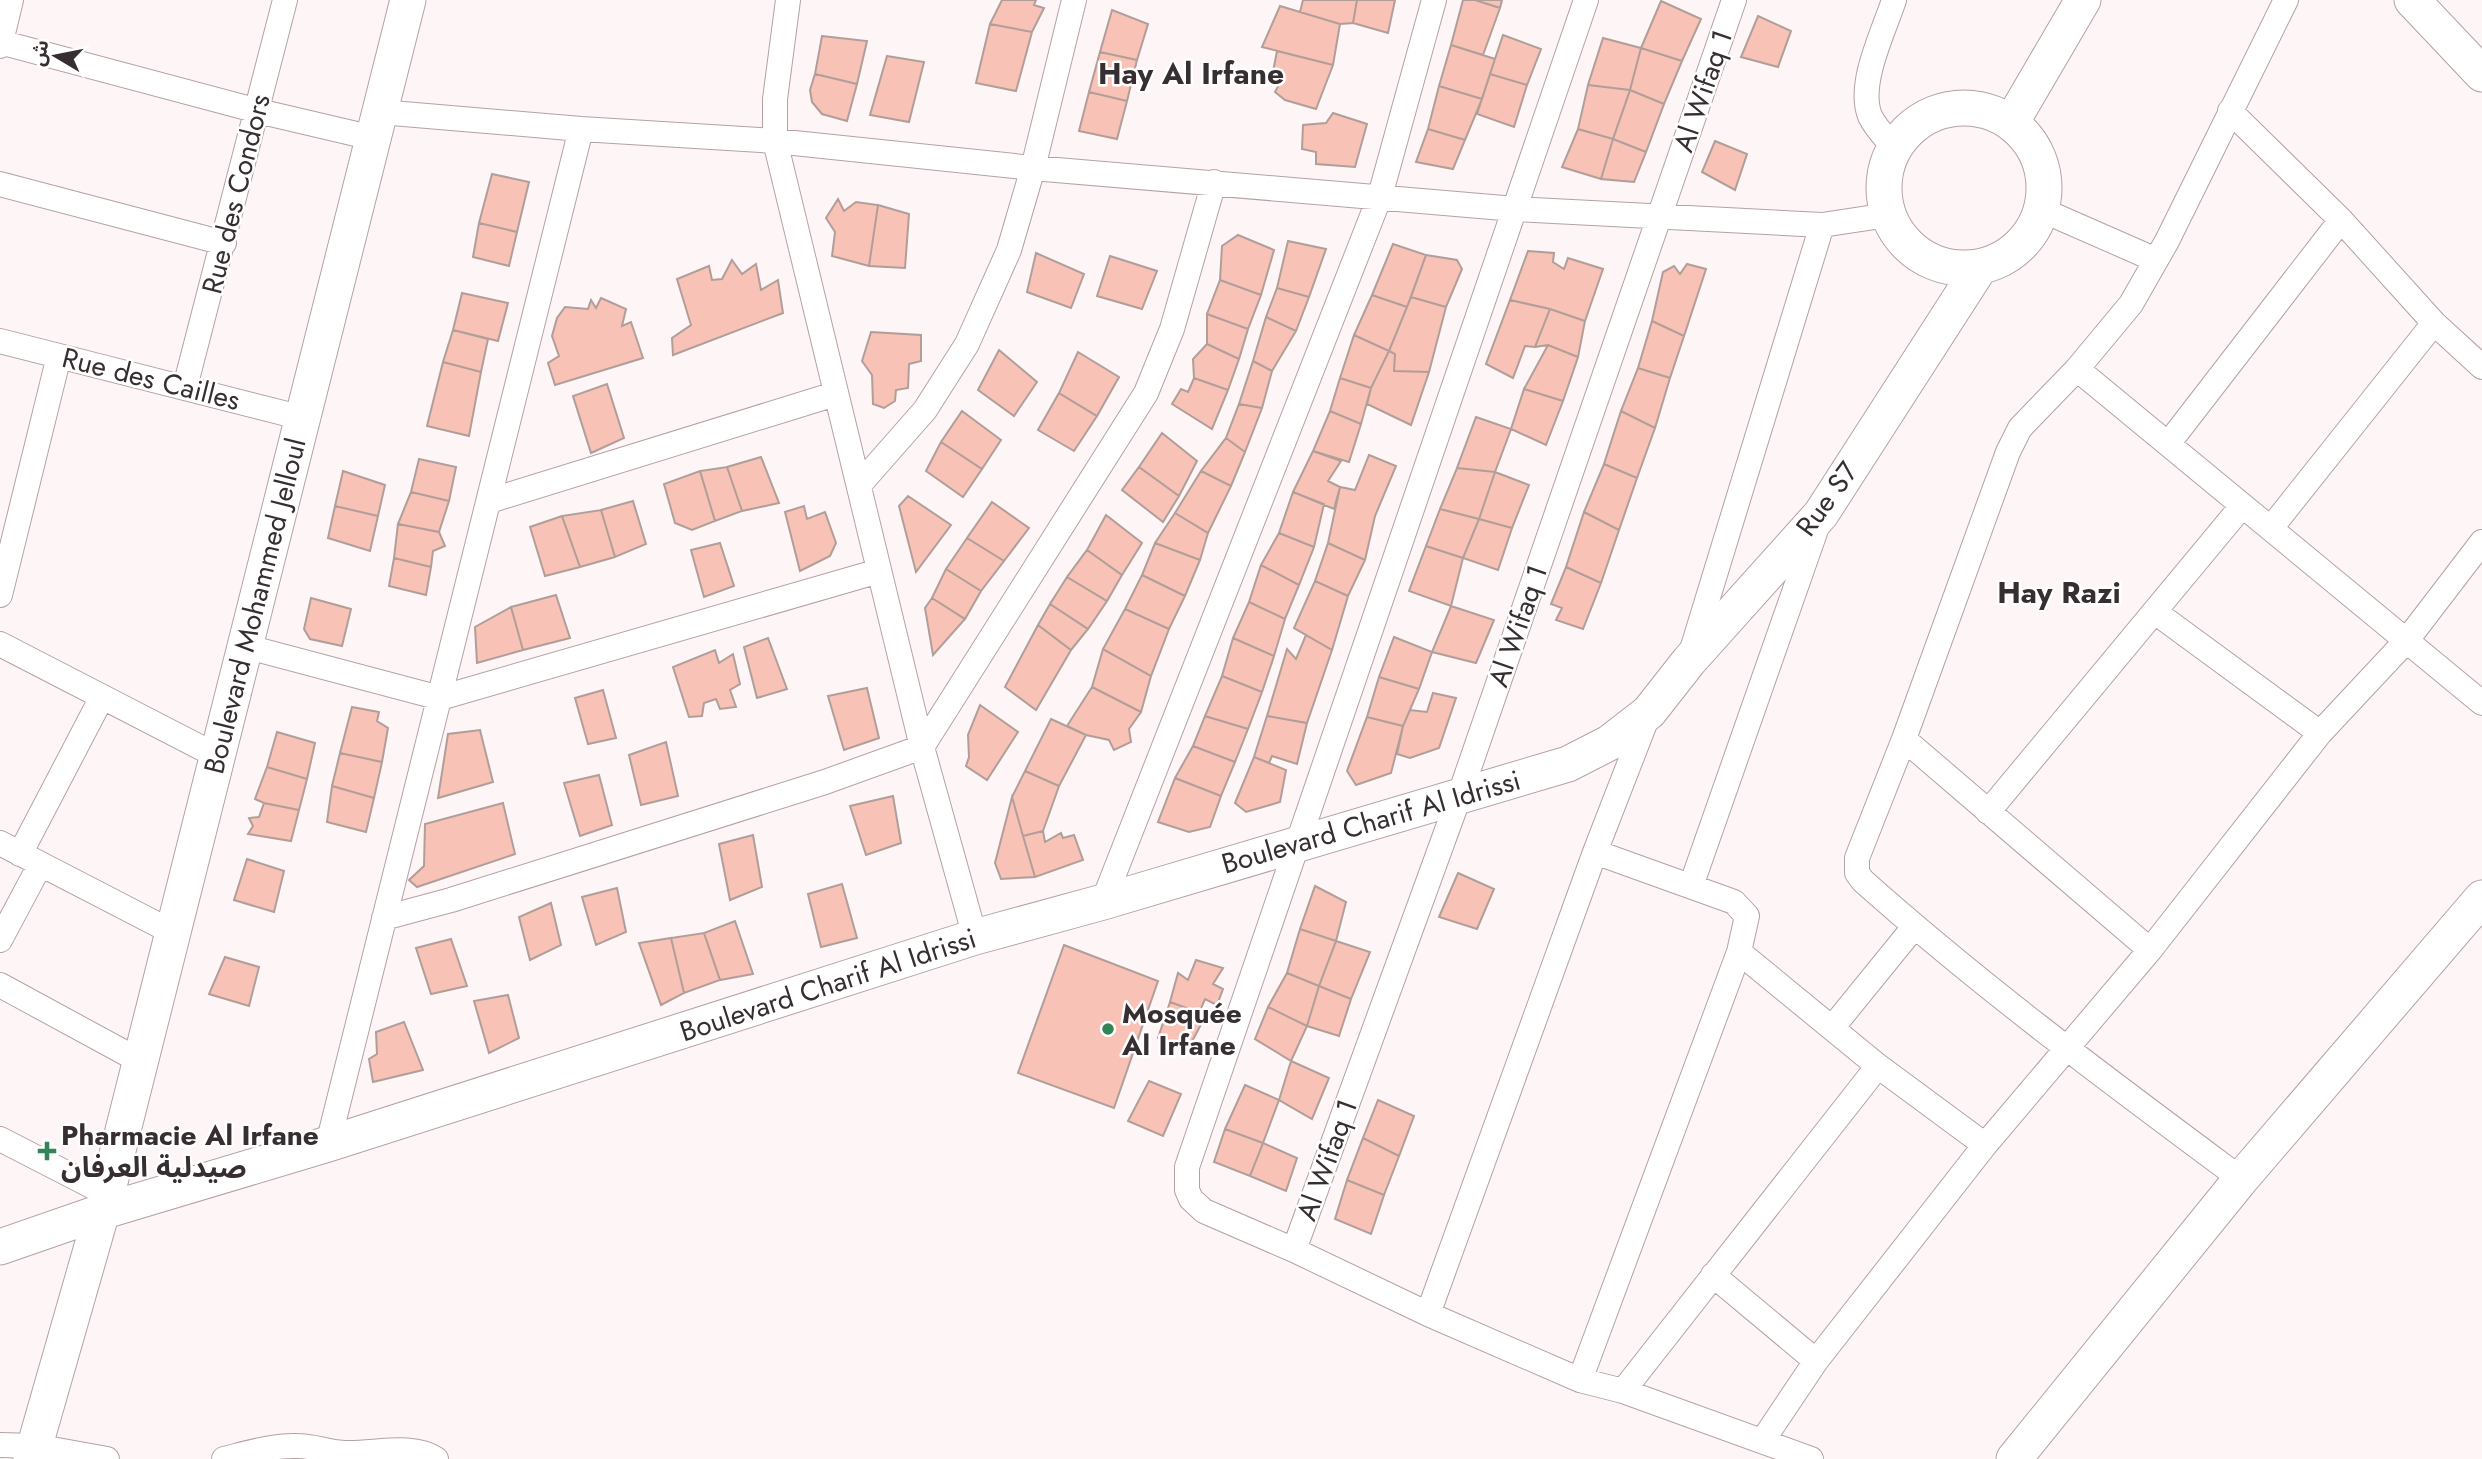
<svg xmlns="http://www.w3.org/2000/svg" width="2482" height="1459" font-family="Jost,'Noto Sans Arabic',sans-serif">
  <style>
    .building { fill: #f8c2b6; stroke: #b19e99; stroke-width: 2 }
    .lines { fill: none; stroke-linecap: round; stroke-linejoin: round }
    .street-casing { stroke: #b5a1a5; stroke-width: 26 }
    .secondary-casing { stroke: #b5a1a5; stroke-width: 37 }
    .street { stroke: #fff; stroke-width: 24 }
    .secondary { stroke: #fff; stroke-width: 35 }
    .poi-dot { fill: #338557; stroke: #fff; stroke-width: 2.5 }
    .labels { text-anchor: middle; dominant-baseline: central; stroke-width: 5; stroke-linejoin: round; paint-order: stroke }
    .street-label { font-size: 28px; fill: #362e30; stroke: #fff }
    .poi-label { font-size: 28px; font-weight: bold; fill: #362e30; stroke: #fff; text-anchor: start }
    .neighbourhood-label { font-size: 30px; font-weight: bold; fill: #362e30; stroke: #fff }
  </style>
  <rect width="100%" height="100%" fill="#fef5f7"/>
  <!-- building -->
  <path class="building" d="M1002 0H1036L1034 5 1044 8 1032 32 990 24Z
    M1303 0H1357L1353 23 1340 24 1300 12Z
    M1357 0H1395L1388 33 1353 23Z
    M1463 0H1475L1500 8 1483 55 1451 45Z
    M1475 0H1502L1500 8Z
    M1661 1 1701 19 1682 61 1641 48Z
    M1280 6 1340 24 1333 65 1262 47Z
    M1112 10 1148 24 1137 60 1100 52Z
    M1758 16 1791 31 1778 67 1741 57Z
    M990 24 1032 32 1016 91 976 83Z
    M1503 35 1541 49 1527 85 1490 74Z
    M822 36 867 41 857 84 815 74Z
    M1603 38 1641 48 1630 90 1588 85Z
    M1451 45 1495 59 1482 99 1439 86Z
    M1641 48 1682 61 1664 104 1630 90Z
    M1277 51 1333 65 1316 109 1285 100 1275 92 1281 81 1272 77Z
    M1100 52 1137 60 1127 101 1089 92Z
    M887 56 924 62 909 122 870 115Z
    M815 74 857 84 847 121 822 114 812 102 810 90Z
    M1490 74 1527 85 1514 127 1477 114Z
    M1588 85 1630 90 1613 139 1578 129Z
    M1439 86 1482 99 1465 140 1428 129Z
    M1630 90 1664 104 1646 152 1613 139Z
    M1089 92 1127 101 1117 139 1079 131Z
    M1333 113 1367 124 1355 167 1316 164V152L1302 149 1303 125 1326 123Z
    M1428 129 1465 140 1453 169 1416 162Z
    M1578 129 1613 139 1601 179 1562 167Z
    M1613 139 1646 152 1634 182 1601 179Z
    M1715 141 1747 154 1735 190 1702 172Z
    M492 174 529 182 517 232 479 223Z
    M838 199 844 211 856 202 878 205 869 266 832 256 835 232 826 218Z
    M878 205 909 214 905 268 869 266Z
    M479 223 517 232 509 266 473 257Z
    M1238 235 1274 250 1261 295 1220 280 1222 246Z
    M1288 241 1326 249 1309 297 1277 288Z
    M1393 244 1426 255 1407 307 1372 295Z
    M1528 251 1554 253 1553 262 1564 269 1568 258 1603 269 1585 321 1550 309 1510 300Z
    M1036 253 1084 274 1071 308 1027 292Z
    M1426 255 1457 260 1462 269 1446 307 1411 297Z
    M1110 256 1157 271 1142 309 1097 296Z
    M732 260 742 274 756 264 761 290 778 280 783 313 673 355 672 338 691 325 677 279 709 266 712 280 722 279Z
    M1687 264 1706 269 1684 336 1652 321 1663 272 1674 266 1680 274Z
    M1220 280 1261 295 1248 329 1207 314Z
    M1277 288 1309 297 1296 331 1266 317Z
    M462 293 508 303 498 341 453 330Z
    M1372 295 1407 307 1389 351 1354 335Z
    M1411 297 1446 307 1429 372 1394 371 1395 354 1389 351Z
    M601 298 626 309 622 326 631 322 643 358 555 385 548 363 559 356 552 336 557 318 565 307 588 309 591 300 596 308Z
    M1510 300 1550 309 1535 347 1525 346 1513 378 1486 364Z
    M1550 309 1585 321 1578 357 1548 345 1535 347Z
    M1207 314 1248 329 1239 359 1207 344Z
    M1266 317 1296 331 1272 371 1253 361Z
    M1652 321 1684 336 1670 378 1638 368Z
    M453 330 488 339 481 372 443 362Z
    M871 332 921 335V361L909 364 908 388 896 390 895 401 884 408 873 404 872 375 862 361Z
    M1354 335 1389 351 1371 388 1340 378Z
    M1207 344 1239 359 1228 390 1194 378 1193 359Z
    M1548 345 1578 357 1563 401 1524 389Z
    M999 350 1037 382 1014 416 978 390Z
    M1389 351 1395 354 1394 371 1429 372 1411 425 1367 404 1371 388Z
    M1078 352 1119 377 1097 416 1059 393Z
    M1253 361 1272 371 1262 408 1239 404Z
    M443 362 481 372 469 436 427 426Z
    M1638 368 1670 378 1655 428 1621 411Z
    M1194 378 1228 390 1212 429 1172 404 1181 389 1188 392Z
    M1340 378 1371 388 1361 424 1330 411Z
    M607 384 624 438 591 453 573 396Z
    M1524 389 1563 401 1546 445 1511 429Z
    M1059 393 1097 416 1074 451 1038 430Z
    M1239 404 1262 408 1245 452 1226 438Z
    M962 411 1001 440 982 469 941 442Z
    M1330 411 1361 424 1349 462 1313 451Z
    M1621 411 1655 428 1637 478 1604 464Z
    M1476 417 1511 429 1495 472 1457 468Z
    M1162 433 1197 461 1179 496 1139 467Z
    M1226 438 1245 452 1231 486 1201 471Z
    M941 442 982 469 963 497 926 471Z
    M1313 451 1341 461 1328 481 1340 487 1334 509 1293 492Z
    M1369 455 1396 466 1375 516 1365 560 1328 543 1340 487 1355 490Z
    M761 457 779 503 742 511 727 467Z
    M419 459 456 467 449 501 411 492Z
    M1604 464 1637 478 1619 530 1584 512Z
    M727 467 742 511 715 521 700 471Z
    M1139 467 1179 496 1163 522 1122 490Z
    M1457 468 1495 472 1479 519 1440 509Z
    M343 471 385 485 378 516 335 506Z
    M700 471 715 521 692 530 675 523 664 484Z
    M1201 471 1231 486 1208 533 1175 513Z
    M1495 472 1529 485 1512 528 1479 519Z
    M411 492 449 501 439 532 398 524Z
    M1293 492 1324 504 1314 547 1279 533Z
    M908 496 951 525 916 572 899 506Z
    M633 501 646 544 615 557 601 510Z
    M992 502 1029 528 1004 561 967 538Z
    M335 506 378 516 370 551 328 538Z
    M804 506 807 519 825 512 836 543 830 556 800 571 785 512Z
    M1440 509 1479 519 1463 558 1426 546Z
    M601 510 615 557 580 567 562 516Z
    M1584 512 1619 530 1601 583 1566 567Z
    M1175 513 1208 533 1200 560 1155 543Z
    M1106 515 1142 543 1122 575 1087 550Z
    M562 516 580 567 545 576 530 527Z
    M1479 519 1512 528 1498 570 1463 558Z
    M398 524 439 532 445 546 433 551 431 567 394 558Z
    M1279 533 1314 547 1299 585 1261 565Z
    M967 538 1004 561 981 591 946 569Z
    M720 543 734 586 704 597 691 550Z
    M1155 543 1200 560 1185 596 1142 575Z
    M1328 543 1365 560 1348 596 1315 581Z
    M1426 546 1463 558 1451 606 1409 591Z
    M1087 550 1122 575 1107 601 1067 577Z
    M394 558 431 567 426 595 389 586Z
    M1261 565 1299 585 1285 619 1249 602Z
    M1566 567 1601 583 1583 629 1556 620 1562 608 1551 604Z
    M946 569 981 591 965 619 932 598Z
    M1142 575 1185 596 1169 629 1125 609Z
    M1067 577 1107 601 1088 629 1050 604Z
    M1315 581 1348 596 1332 650 1294 628Z
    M556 595 570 638 523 650 511 607Z
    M311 598 351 609 342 646 310 639 304 629Z
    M932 598 965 619 933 655 925 608Z
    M1249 602 1285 619 1274 656 1233 638Z
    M1050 604 1088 629 1071 650 1038 625Z
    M1451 606 1494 620 1476 663 1432 652Z
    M511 607 523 650 477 663 475 627Z
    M1125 609 1169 629 1151 676 1103 649Z
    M1038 625 1071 650 1036 710 1005 687Z
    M1306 635 1332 650 1307 723 1267 716 1287 649 1296 659Z
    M1394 637 1432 652 1419 689 1379 677Z
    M768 638 787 689 757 698 744 647Z
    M1233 638 1274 656 1262 692 1222 676Z
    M1103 649 1151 676 1141 712 1092 687Z
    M715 650 719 663 733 654 740 684 730 690 736 707 720 709 716 699 704 703 702 716 689 717 673 667Z
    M1222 676 1262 692 1248 729 1205 716Z
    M1379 677 1419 689 1403 726 1367 717Z
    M1092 687 1141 712 1129 729 1131 742 1114 750 1109 740 1086 735 1067 726Z
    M867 688 879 738 844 750 828 696Z
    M603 690 616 738 588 744 575 698Z
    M1433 693 1456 698 1439 748 1410 758 1397 754 1403 726 1410 710 1427 712Z
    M980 705 1018 732 987 780 966 766 969 757 968 735Z
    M352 707 379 712 377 721 388 728 382 762 340 753Z
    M1205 716 1248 729 1235 762 1193 746Z
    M1267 716 1307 723 1297 764 1272 756 1269 763 1254 757Z
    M1367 717 1403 726 1391 773 1356 785 1347 771Z
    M1051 719 1086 735 1059 786 1025 771Z
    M480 730 493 782 438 798 448 734Z
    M277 732 315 743 307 779 267 767Z
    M666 742 678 796 641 805 629 755Z
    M1193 746 1235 762 1221 796 1175 778Z
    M340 753 382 762 374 798 332 786Z
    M1254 757 1286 770 1280 802 1246 812 1235 803Z
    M267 767 307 779 299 810 264 803 255 799Z
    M1025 771 1059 786 1043 831 1023 836 1012 797Z
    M599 775 612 825 580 836 564 783Z
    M1175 778 1221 796 1210 827 1189 832 1158 822Z
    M332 786 374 798 366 832 327 822Z
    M893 796 901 843 866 855 850 806Z
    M1012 797 1023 836 1035 877 1001 879 995 863Z
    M264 803 299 810 291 841 248 834 253 826 249 818 259 817Z
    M503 803 515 854 417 887 409 880 424 866 425 824Z
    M1043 831 1045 842 1061 833 1063 838 1074 835 1083 860 1035 877 1023 836Z
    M753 835 762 887 730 900 719 844Z
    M247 859 284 871 274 912 234 900Z
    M1458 873 1494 889 1477 929 1439 917Z
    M842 884 857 938 821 947 808 894Z
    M1315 886 1346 902 1336 941 1300 929Z
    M617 888 626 932 596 945 582 897Z
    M551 903 561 945 530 960 519 917Z
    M735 921 753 974 720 980 704 933Z
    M1300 929 1336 941 1319 986 1287 973Z
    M704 933 720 980 684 993 671 938Z
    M671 938 684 993 661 1005 639 943Z
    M451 939 467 986 431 994 416 948Z
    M1336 941 1370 952 1351 999 1319 986Z
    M1064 945 1158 981 1114 1108 1018 1073Z
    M225 957 259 967 249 1006 209 994Z
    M1196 960 1223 968 1213 984 1223 989 1217 1005 1205 999 1199 1013 1170 1002 1178 973 1188 980Z
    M1287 973 1319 986 1307 1026 1268 1007Z
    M1319 986 1351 999 1339 1036 1307 1026Z
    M508 995 519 1038 489 1053 474 1001Z
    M1170 1002 1206 1015 1187 1051 1158 1038Z
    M1268 1007 1307 1026 1291 1061 1255 1039Z
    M404 1022 423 1070 373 1082 369 1059 377 1054 376 1032Z
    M1291 1061 1329 1078 1312 1119 1279 1100Z
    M1149 1081 1181 1094 1163 1136 1128 1121Z
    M1245 1085 1279 1100 1263 1143 1225 1129Z
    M1378 1100 1414 1116 1399 1156 1363 1138Z
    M1225 1129 1263 1143 1250 1176 1214 1162Z
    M1363 1138 1399 1156 1384 1195 1347 1180Z
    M1263 1143 1297 1158 1286 1191 1250 1176Z
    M1347 1180 1384 1195 1371 1234 1335 1219Z"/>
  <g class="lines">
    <!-- street casing -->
    <g class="street-casing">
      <path id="street" d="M788 0 775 99V141L922 747 975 937
        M1586 0 1187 1167V1190L1191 1199 1204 1211 1294 1250 1428 1314 1580 1380 1623 1391 1811 1459
        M0 42 258 111 373 138
        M0 46 11 0
        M2230 111 2341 220 2434 323 2482 367
        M380 112 581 129 775 141 1033 168 1515 209 1822 225 1888 215
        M1893 147C1886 138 1875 127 1870 116 1857 84 1884 31 1894 0
        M0 184 224 243
        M2042 210 2156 260
        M0 341 303 418
        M2077 369 2482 703
        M185 387 285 0
        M2168 444 2341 220
        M860 484 925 410 967 344 1009 250 1033 168 1074 0
        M489 501 835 394
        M2271 528 2434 323
        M0 595 59 356
        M2155 612 2320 733
        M0 644 217 756
        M244 646 440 698 879 571
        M1691 653 1822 225
        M1904 739 2150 950
        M1988 812 2242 506
        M0 843 172 932
        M20 854 102 697
        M1691 886 1818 524
        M1103 902 1380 196 1434 0
        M384 918 451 900 825 782 922 747 1146 393 1172 329 1214 182
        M0 940 40 865
        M1739 952 1878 1066 1985 1145
        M0 985 140 1061
        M1832 1028 1914 927
        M0 1139 107 1194
        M328 1144 581 129
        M2241 1179C2112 1083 1983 988 1863 881L1857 873V858L1904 739 2008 452 2020 428 2077 369 2131 304 2167 241 2286 0
        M1294 1250 1459 797 1734 0
        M1713 1275 1816 1361
        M1428 1314 1595 852 1649 713
        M1580 1380 1739 952 1747 916 1734 902 1595 852
        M1623 1391 1878 1066
        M1763 1440 1816 1361 1985 1145 2150 950 2320 733 2407 640 2482 542
        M0 1445 35 1446 107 1459
        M224 1459C248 1453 273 1445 298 1446 314 1446 330 1453 346 1453 375 1454 412 1443 436 1459"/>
    </g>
    <!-- secondary casing -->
    <g class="secondary-casing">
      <path id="secondary" d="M2412 0 2482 74
        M1884 188a80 80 0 1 1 160 0a80 80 0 1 1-160 0Z
        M2011 123 2083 0
        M0 1247 101 1212 328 1144 975 937 1103 902 1568 764 1609 743 1649 712 1689 661 1821 514 1980 267
        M31 1459 107 1194 408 0
        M2014 1459 2241 1179 2482 898"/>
    </g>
    <!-- street -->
    <use href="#street" class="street"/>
    <!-- secondary -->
    <use href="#secondary" class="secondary"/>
  </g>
  <!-- markers -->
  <g class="poi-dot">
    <circle cx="1108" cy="1029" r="7"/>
    <path d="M43.5 1140.5h7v7h7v7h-7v7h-7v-7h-7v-7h7z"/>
  </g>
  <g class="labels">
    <!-- street labels -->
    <g class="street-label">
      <text transform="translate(1703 91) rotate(-71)">Al Wifaq 1</text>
      <text transform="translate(236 194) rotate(-76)">Rue des Condors</text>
      <text transform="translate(151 379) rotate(14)">Rue des Cailles</text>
      <text transform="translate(1827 499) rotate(-54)">Rue S7</text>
      <text transform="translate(255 606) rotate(-76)">Boulevard Mohammed Jelloul</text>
      <text transform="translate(1518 626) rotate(-71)">Al Wifaq 1</text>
      <text transform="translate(1371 822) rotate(-16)">Boulevard Charif Al Idrissi</text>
      <text transform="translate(828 985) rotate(-18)">Boulevard Charif Al Idrissi</text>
      <text transform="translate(1327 1160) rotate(-70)">Al Wifaq 1</text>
    </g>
    <!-- poi labels -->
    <g class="poi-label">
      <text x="1122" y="1013">Mosquée<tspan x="1122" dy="32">Al Irfane</tspan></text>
      <text x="61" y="1135">Pharmacie Al Irfane<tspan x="61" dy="32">صيدلية العرفان</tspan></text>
    </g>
    <!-- neighbourhood labels -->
    <g class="neighbourhood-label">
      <text x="1191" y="73">Hay Al Irfane</text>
      <text x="2059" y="592">Hay Razi</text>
    </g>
  </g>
  <!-- north arrow -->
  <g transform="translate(56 56) rotate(280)" stroke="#ffffff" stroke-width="5" paint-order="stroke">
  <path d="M0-5L12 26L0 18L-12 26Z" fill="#362e30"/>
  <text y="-10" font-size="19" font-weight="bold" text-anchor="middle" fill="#362e30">ش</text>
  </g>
</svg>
